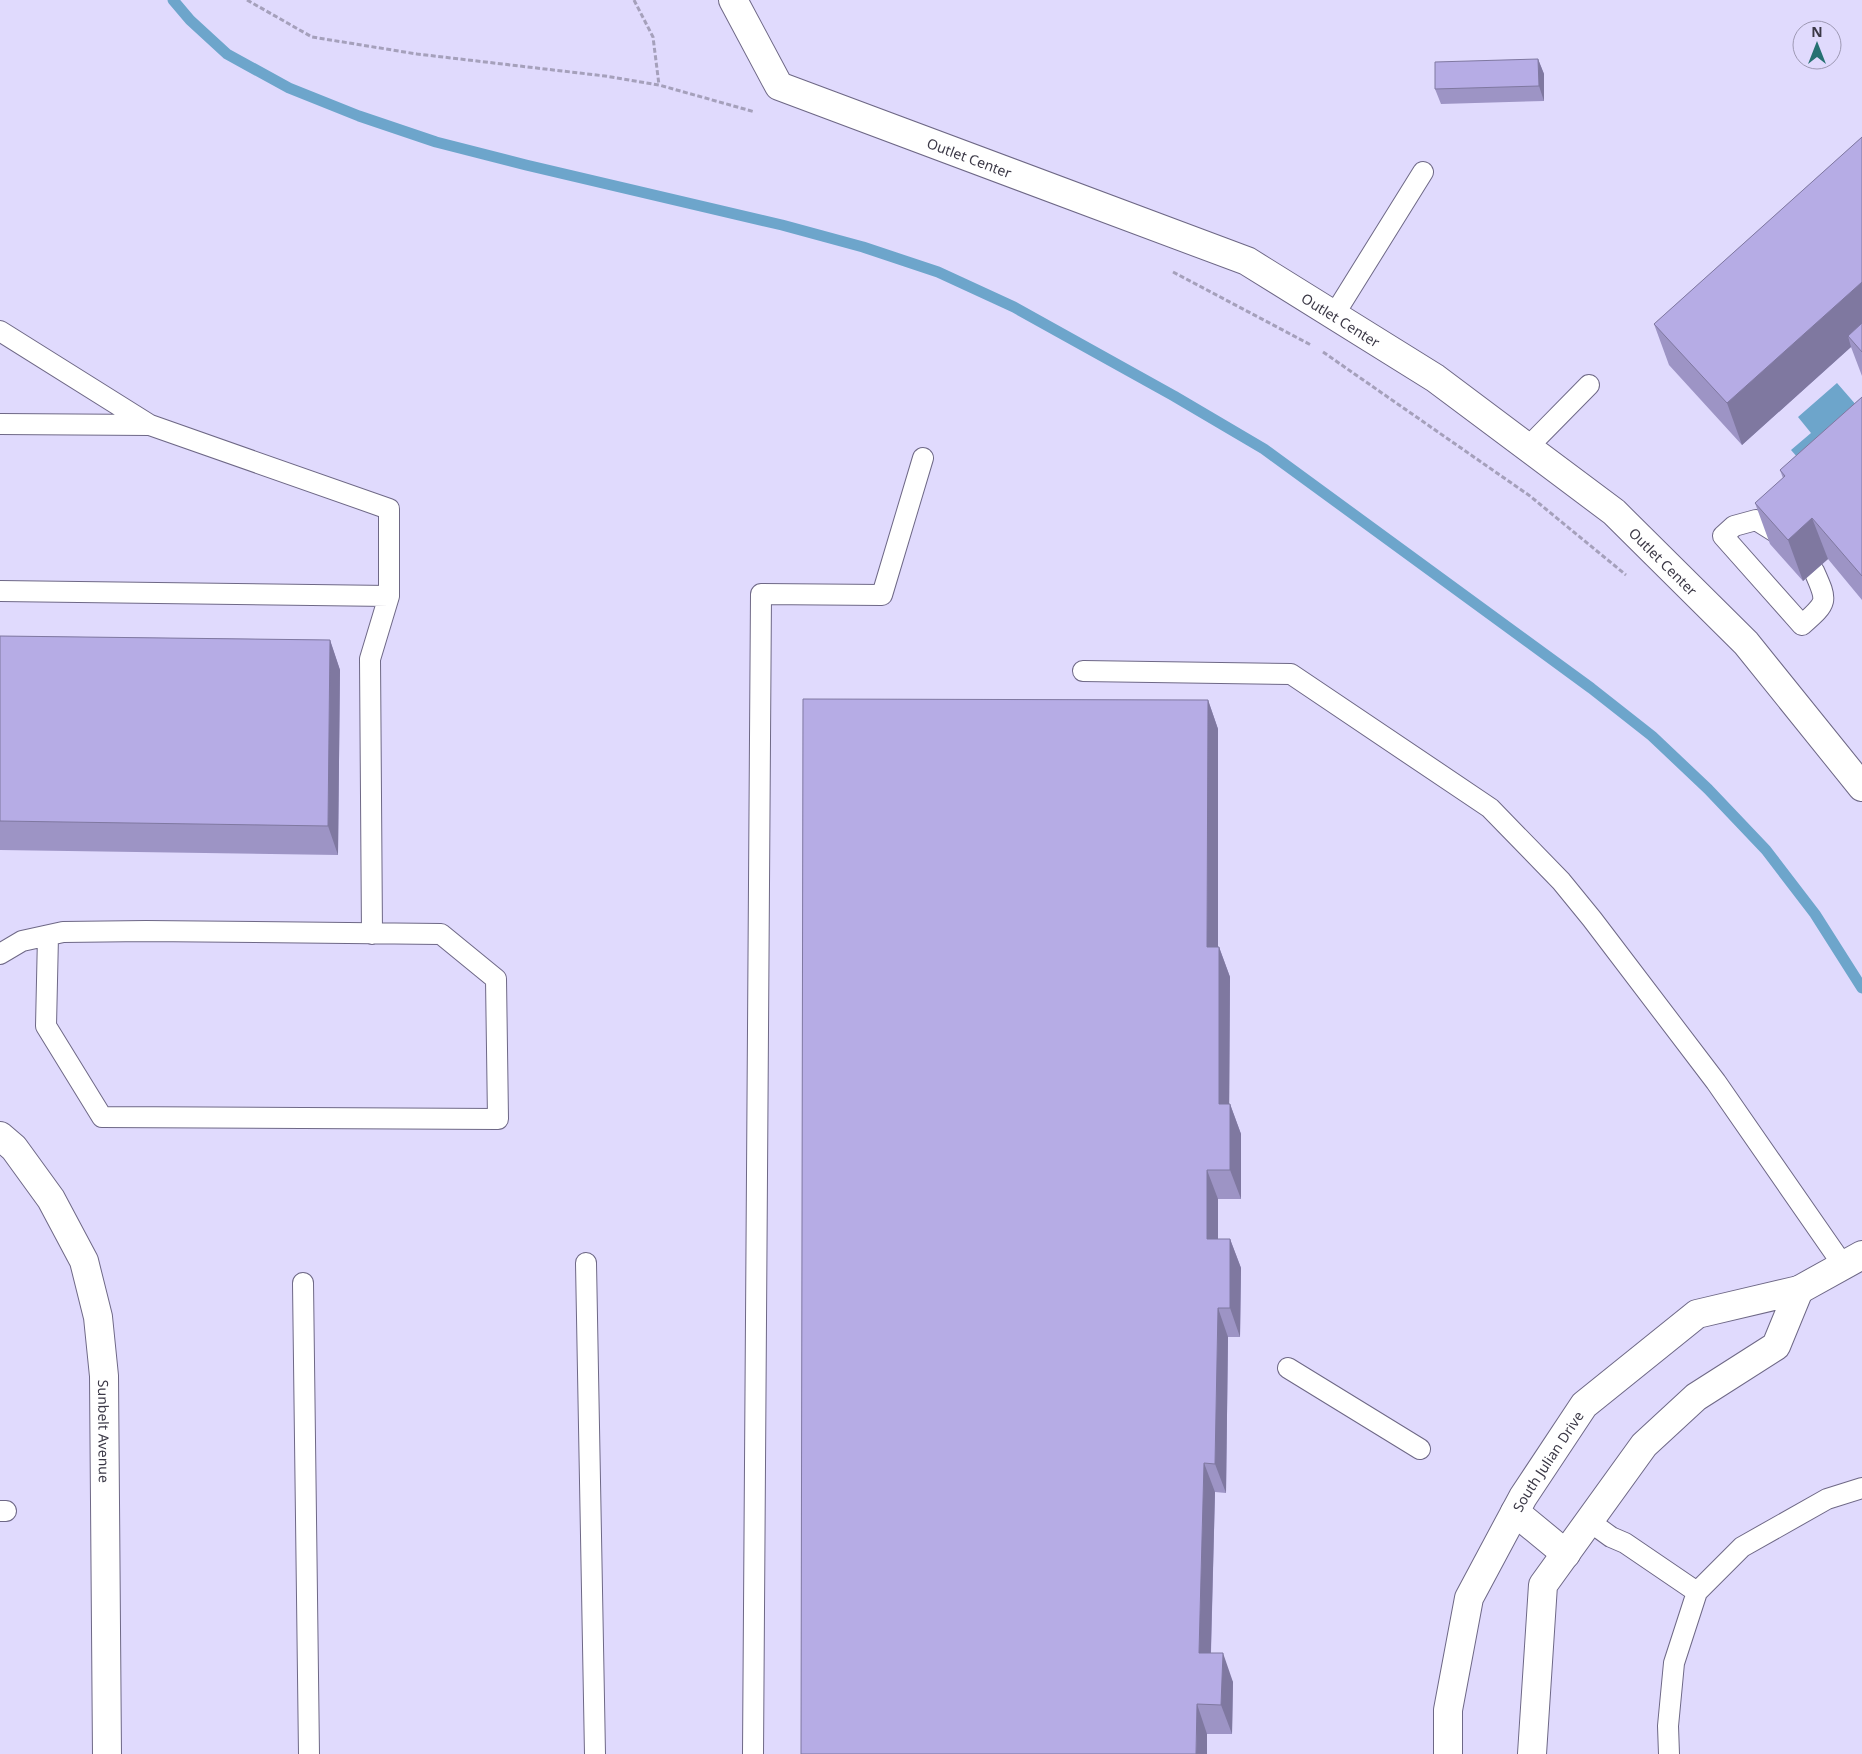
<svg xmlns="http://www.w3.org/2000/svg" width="1862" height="1754" font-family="'Noto Sans',sans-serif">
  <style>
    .water { fill: #6da5cb }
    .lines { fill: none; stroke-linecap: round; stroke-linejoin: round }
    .stream { stroke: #6da5cb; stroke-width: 11 }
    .lane-casing { stroke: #6e6886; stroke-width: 22 }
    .street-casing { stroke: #6e6886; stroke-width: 30 }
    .path { stroke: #a5a0bb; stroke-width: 3; stroke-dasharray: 5 2.5; stroke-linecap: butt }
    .lane { stroke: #fff; stroke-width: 20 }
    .street { stroke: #fff; stroke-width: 28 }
    .wall { fill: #9d94c5 }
    .shaded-wall { fill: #7f78a0 }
    .building { fill: #b6ace5; stroke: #7f78a0 }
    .labels { text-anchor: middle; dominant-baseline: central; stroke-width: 5; stroke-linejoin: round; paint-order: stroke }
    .street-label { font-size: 14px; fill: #3b3846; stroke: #e0dafd }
  </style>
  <rect width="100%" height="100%" fill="#e0dafd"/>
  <!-- water -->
  <path class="water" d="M1837 383 1857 406 1805 466 1791 450 1811 433 1798 417Z"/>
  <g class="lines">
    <!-- stream -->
    <path class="stream" d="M173 0 190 20 227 54 289 88 359 116 436 142 526 165 782 225 863 247 938 272 1014 307 1174 396 1264 449 1591 688 1652 736 1708 789 1766 850 1815 914 1862 988"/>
    <!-- lane casing -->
    <g class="lane-casing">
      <path id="lane" d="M1334 315 1423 172
        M0 331 150 425 389 509V596L0 591
        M0 424 150 425
        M1528 447 1589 385
        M1780 535 1756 520 1734 526 1723 536 1802 625C1828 602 1828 602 1814 571
        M1083 671 1291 674 1490 808 1561 881 1592 919 1716 1082 1843 1265
        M372 934 370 659 389 596
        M0 954 22 941 63 932 146 931 441 934 496 979 498 1119 102 1117 46 1026 48 936
        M586 1263 595 1754
        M303 1283 309 1754
        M1288 1368 1420 1449
        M0 1511H6
        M1589 1521 1611 1537 1625 1543 1697 1592
        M753 1754 761 594 882 595 923 458
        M1669 1754 1668 1726 1674 1663 1697 1592 1742 1547 1827 1499 1862 1488"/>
    </g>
    <!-- street casing -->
    <g class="street-casing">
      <g id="street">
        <path id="s1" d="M733 0 779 86 1247 261 1435 378 1614 512 1746 643 1862 787"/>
        <path id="s2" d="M0 1136 14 1148 51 1199 84 1261 98 1317 104 1376 107 1754"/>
        <path d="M1799 1290 1862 1255"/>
        <path d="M1515 1512 1566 1554"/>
        <path id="s3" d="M1448 1754V1710L1469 1598 1523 1497 1584 1405 1697 1314 1799 1290 1776 1346 1696 1397 1644 1445 1543 1585 1532 1754"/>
      </g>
    </g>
    <!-- path -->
    <path class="path" d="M247 0 312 37 417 54 605 76 659 85 755 112
      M634 0 653 37 659 85
      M1173 272 1311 345
      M1323 352 1530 496 1626 575"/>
    <!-- lane -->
    <use href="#lane" class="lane"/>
    <!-- street -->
    <use href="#street" class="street"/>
  </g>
  <!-- wall -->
  <path class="wall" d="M1538 59 1544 74V101L1441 104 1435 89Z
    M1862 137V376L1851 347 1742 445 1669 365 1654 324Z
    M1862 397V600L1828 559 1803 581 1770 544 1755 503 1783 478 1780 470Z
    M0 636 330 640 340 670 338 855 0 850Z
    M1208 700 1218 729V947H1219L1230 977 1229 1104H1230L1241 1134V1199H1218V1239H1230L1241 1268 1240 1337H1228L1226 1493 1215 1492 1211 1653 1233 1682 1232 1734H1207L801 1754Z"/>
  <!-- shaded-wall -->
  <path class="shaded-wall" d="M1538 59 1544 74V101L1539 86Z
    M1862 282V337L1848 336 1851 347 1742 445 1727 403Z
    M1812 518 1828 559 1803 581 1788 540Z
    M330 640 340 670 338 855 328 826Z
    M1208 700 1218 729V977L1207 947Z
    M1219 947 1230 977 1229 1134 1219 1104Z
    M1230 1104 1241 1134V1199L1230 1170Z
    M1207 1170 1218 1199V1268L1207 1239Z
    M1230 1239 1241 1268 1240 1337 1230 1308Z
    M1218 1308 1228 1337 1226 1493 1215 1464Z
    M1204 1463 1215 1492 1210 1682 1199 1653Z
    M1223 1653 1233 1682 1232 1734 1221 1705Z
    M1197 1704 1207 1734V1754H1196Z"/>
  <!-- building -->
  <path class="building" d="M1538 59 1539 86 1435 89V62Z
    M1862 137V282L1727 403 1654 324Z
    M1862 323V352L1848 336Z
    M1862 397V576L1812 518 1788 540 1755 503 1785 476 1780 470Z
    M0 636 330 640 328 826 0 821Z
    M803 699 1208 700 1207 947H1219V1104H1230V1170H1207V1239H1230V1308H1218L1215 1464 1204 1463 1199 1653H1223L1221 1705 1197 1704 1196 1754H801Z"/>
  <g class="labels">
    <!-- street labels -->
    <g class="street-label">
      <text stroke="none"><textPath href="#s1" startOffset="301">Outlet Center</textPath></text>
      <text stroke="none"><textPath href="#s1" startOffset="708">Outlet Center</textPath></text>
      <text stroke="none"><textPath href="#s1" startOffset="1112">Outlet Center</textPath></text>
      <text stroke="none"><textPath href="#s2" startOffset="324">Sunbelt Avenue</textPath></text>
      <text stroke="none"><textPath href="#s3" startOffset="316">South Julian Drive</textPath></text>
    </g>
  </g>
  <!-- north arrow -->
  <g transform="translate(1817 45)"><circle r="24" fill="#e0dafd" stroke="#9e99b4"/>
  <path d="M0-4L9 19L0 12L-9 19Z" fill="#267172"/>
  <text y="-8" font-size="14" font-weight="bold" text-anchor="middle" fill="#3b3846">N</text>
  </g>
</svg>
